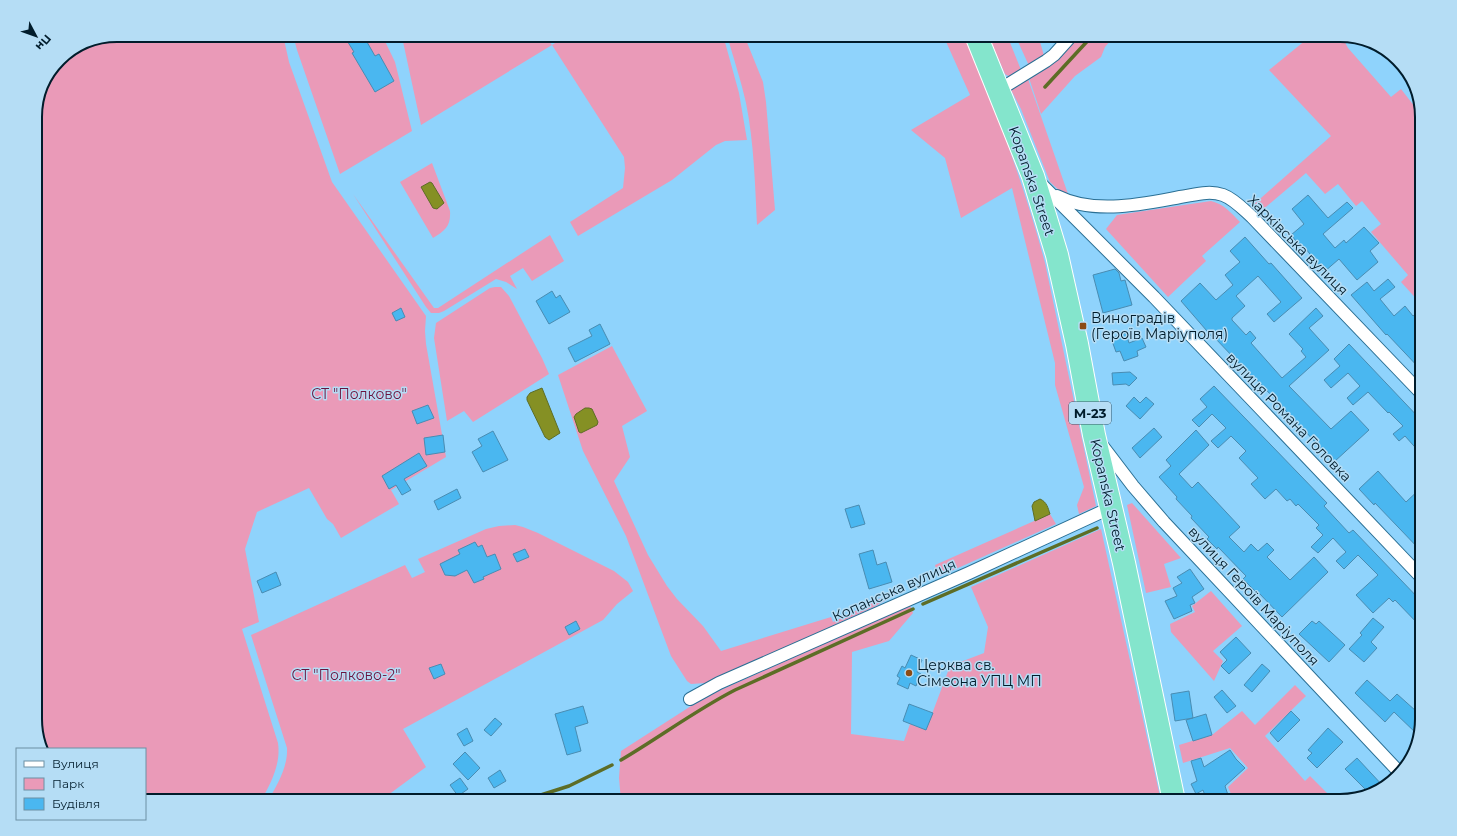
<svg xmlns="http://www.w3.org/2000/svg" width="1457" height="836" font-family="Montserrat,sans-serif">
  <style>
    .green { fill: #ea9ab8 }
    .water { fill: #859024; stroke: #5d6d26 }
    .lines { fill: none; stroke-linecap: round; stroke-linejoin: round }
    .stream { stroke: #5d6d26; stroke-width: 3.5 }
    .building { fill: #4ab7f0; stroke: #498cb2 }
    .street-casing { stroke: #2a6f94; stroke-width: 14 }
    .highway-casing { stroke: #fff; stroke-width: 24 }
    .street { stroke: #fff; stroke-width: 12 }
    .highway { stroke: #84e5cc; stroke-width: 22 }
    .poi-dot { fill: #8b4b14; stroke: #b5ddf5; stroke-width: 1.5 }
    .labels { text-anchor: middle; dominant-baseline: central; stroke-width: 3; stroke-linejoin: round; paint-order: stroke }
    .shield { fill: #b5ddf5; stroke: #375668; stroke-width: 1 }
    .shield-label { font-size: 13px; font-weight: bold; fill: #011c2b }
    .street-label { font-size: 14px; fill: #011c2b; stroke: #b5ddf5 }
    .poi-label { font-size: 14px; fill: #011c2b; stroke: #b5ddf5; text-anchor: start }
    .park-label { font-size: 14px; fill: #6b133f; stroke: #b5ddf5 }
    .rim { fill: none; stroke: #011c2b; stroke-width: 2 }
  </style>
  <rect width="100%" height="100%" fill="#8fd3fc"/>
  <!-- green -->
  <path class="green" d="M117 35H283L289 62 332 182 426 316 425 331 426 344 446 457 391 490 399 504 341 538 333 524 327 519 309 488 257 512 245 549 259 622 242 629 278 743C281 764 271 783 261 801H145V749H44L35 724V112L43 81 59 59 86 41Z
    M293 35H382L395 62 412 131 340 174 297 50Z
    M405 35H545L552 45 567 35H723L739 93 747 140 725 141 716 145 672 180 578 236 570 222 623 188 625 168 624 157 552 45 421 125 402 37Z
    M727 35H744L763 82 766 102 775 210 757 225C755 184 754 143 746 103 741 80 733 57 727 35Z
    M943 35H967C996 111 1024 184 1045 263L1096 506 1079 514 1077 505 1084 487 1055 385V363L1012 188 961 218 945 158 911 130 970 95Z
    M988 35H1007L1021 70C1016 74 1011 79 1005 74Z
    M1015 35H1038L1045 59 1030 68Z
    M1076 35H1115L1105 47 1101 57 1075 76 1041 114 1028 75Z
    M1312 35H1341L1348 48 1391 97 1401 89 1422 116V314L1417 308 1421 304 1401 282 1408 275 1371 232 1381 224 1362 201 1356 206 1338 184 1325 194 1306 173 1260 212 1253 205 1331 136 1269 70Z
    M1027 76 1068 194 1061 192 1050 182 1021 109 1009 86Z
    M432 163 450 211C451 226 445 231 433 238L400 182Z
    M353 194 434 308H438L550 235 564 261 532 281 523 268 510 276 517 289 506 282 496 279 444 311 439 313H431L426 307Z
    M1211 201C1224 204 1231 213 1240 222L1202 256 1206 261 1168 297 1106 229 1117 215Z
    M495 287H501L509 296 542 358 549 374 473 422 464 411 447 421 434 338 436 323 490 288Z
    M612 346 647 411 622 426 630 457 614 481 648 555 667 586 677 599 703 626 721 651 831 617 833 622 895 591V595L874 607 706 683 691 684 687 681 671 656 626 536 583 451 558 375Z
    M1132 503 1181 558 1164 564 1171 587 1146 593 1127 505Z
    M1050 514 1056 524 938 577 935 565Z
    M515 525 523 527 538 533 614 571 628 582 633 591 617 604 603 620 403 729 426 767 380 801H268C277 785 288 767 287 748L251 635 405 565 412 578 425 572 418 559 486 529 499 526Z
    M1101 529 1161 801H621L619 778 621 751 691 706 714 693 910 605 913 613 889 641 852 652 851 734 904 741 910 724 926 730 950 666 984 653 988 627 971 587Z
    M1211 591 1242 626 1213 651 1223 661 1214 681 1171 632 1170 624 1195 612 1192 606Z
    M1295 685 1306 696 1265 736 1305 781 1310 776 1335 801H1234L1228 787 1248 768 1230 748 1183 763 1179 745 1212 735 1242 711 1255 725Z"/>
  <!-- water -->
  <path class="water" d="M430 182 432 183 444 203 437 209 433 208 421 187Z
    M542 388 560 433 549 440 545 437 527 400V397L530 393Z
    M585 408H589L592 409 598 422 597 425 581 433 579 432 574 417 576 414Z
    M1040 499C1047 502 1048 508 1050 514L1035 521 1032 506 1034 502Z"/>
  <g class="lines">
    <!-- stream -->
    <path class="stream" d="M1045 87 1093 35
      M923 604 1097 528
      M621 760C660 737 696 710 735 690L913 609
      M522 801 569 786 612 765"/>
  </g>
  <!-- building -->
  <path class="building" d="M353 35H363L375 56 379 54 394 81 375 92 352 53 354 52 346 39Z
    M1308 195 1328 218 1347 202 1353 208 1323 234 1335 248 1344 240 1346 243 1364 227 1379 243 1370 251 1378 262 1357 280 1339 259 1324 272 1306 249 1304 251 1291 235 1304 224 1292 209Z
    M1245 237 1269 264 1271 263 1302 298 1274 322 1267 314 1281 302 1258 276 1236 296 1245 306 1232 318V320L1246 335 1250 331 1256 338 1251 343 1282 378 1306 357 1301 351 1303 349 1289 334 1316 308 1323 316 1309 328 1329 350 1289 386 1331 429 1351 411 1369 430 1334 462 1255 378 1254 379 1214 337 1213 338 1181 301 1200 283 1216 300 1233 285 1225 275 1240 262 1230 251Z
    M1115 269 1119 273 1121 281 1125 280 1132 305 1103 313 1093 275Z
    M1388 279 1395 287 1380 299 1394 316 1405 306 1413 316 1422 308V328L1416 333 1422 339V371L1387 334 1386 335 1351 295 1367 282 1374 291Z
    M552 291 556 298 560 295 570 312 549 324 536 301Z
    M401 308 405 317 396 321 392 313Z
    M600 324 610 344 575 362 568 348 592 336 589 330Z
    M1126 333 1129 343 1142 338 1146 347 1137 351 1138 356 1124 361 1120 351 1116 352 1111 338Z
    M1349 344 1422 421V455L1405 436 1399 441 1393 434 1403 426 1389 412 1388 413 1368 392 1353 405 1347 398 1360 386 1348 373 1331 388 1324 380 1340 366 1334 359Z
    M1130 372 1137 378 1129 386 1126 384 1113 385 1112 373Z
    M1214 386 1327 503 1324 506 1349 533 1353 530 1422 602V628L1395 600 1393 602 1389 598 1373 613 1356 595 1378 575 1358 555 1344 569 1336 561 1346 552 1333 538 1318 553 1311 547 1323 535 1316 528 1319 525 1298 504 1296 506 1290 499 1287 501 1276 489 1265 499 1251 484 1258 478 1239 458 1246 451 1231 436 1218 448 1211 441 1226 428 1212 414 1199 427 1192 420 1207 407 1200 399Z
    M1134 397 1140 403 1146 397 1154 404 1140 419 1126 406Z
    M428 405 434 418 417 424 412 411Z
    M1154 428 1162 437 1140 458 1132 448Z
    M1196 430 1209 445 1179 474 1192 488 1198 482 1240 527 1229 537 1244 552 1251 544 1258 551 1267 543 1274 550 1267 557 1290 580 1314 557 1328 572 1282 617 1257 591 1256 592 1243 579 1246 576 1218 547 1217 549 1207 539 1209 537 1191 518 1192 516 1176 499 1177 497 1159 477 1171 466 1166 460Z
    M493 431 508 460 483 472 472 452 482 446 478 439Z
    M443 435 445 452 426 455 424 438Z
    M419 453 427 466 404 479 411 490 402 495 396 485 389 489 382 476Z
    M1378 471 1406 502 1422 487V508L1415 514 1422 521V552L1375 503 1374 505 1359 489Z
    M457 489 461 498 438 510 434 501Z
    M859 505 865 524 851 528 845 509Z
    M475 542 478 547 482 545 487 557 495 554 501 569 483 577 484 579 474 583 467 570 455 576 445 575 440 564 460 554 458 550Z
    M525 549 529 557 517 562 513 554Z
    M873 550 877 565 886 562 892 582 869 589 859 554Z
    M1190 569 1204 589 1192 597 1195 603 1190 605 1192 611 1174 619 1165 601 1177 596 1173 588 1182 583 1177 577Z
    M276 572 281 585 262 593 257 581Z
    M1373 618 1384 627 1371 642 1377 648 1364 662 1349 649 1362 635 1360 633Z
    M576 621 580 629 569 635 565 627Z
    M1312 621 1316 624 1319 621 1345 645 1329 662 1299 634Z
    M1236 637 1251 653 1229 674 1221 666 1227 660 1220 652Z
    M911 655 922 660 917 672 921 674 916 686 910 683 908 689 897 684 900 678 897 676 902 666 905 668Z
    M441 664 445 674 434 679 429 668Z
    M1262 664 1270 671 1252 692 1244 685Z
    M1367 680 1390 701 1397 694 1416 711 1422 704V719L1418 735 1394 712 1385 722 1355 693Z
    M1222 690 1236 706 1227 713 1214 697Z
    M1189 691 1193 718 1175 721 1171 694Z
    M909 704 933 713 926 730 903 721Z
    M583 706 588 723 575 727 581 751 567 755 555 714Z
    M1291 711 1300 720 1278 742 1270 733Z
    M1206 714 1212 735 1193 741 1186 720Z
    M495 718 502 724 491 736 484 730Z
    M467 728 473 741 464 746 457 734Z
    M1328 728 1343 742 1317 768 1307 758 1312 753 1308 750Z
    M1230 750 1236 759 1245 768 1225 786 1230 801H1207L1203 790 1196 794 1191 784 1197 781 1191 761 1201 758 1204 767Z
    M465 752 480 768 468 780 453 764Z
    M1357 758 1384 787 1381 790 1369 793 1345 769Z
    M500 770 506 781 494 788 488 778Z
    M460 778 468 789 458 796 450 785Z"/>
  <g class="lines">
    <!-- street casing -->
    <g class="street-casing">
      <path id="street" d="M999 90 1046 61 1054 55 1072 35
        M1038 181 1154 297 1422 578
        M1057 196C1094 215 1142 204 1180 197 1194 195 1209 190 1223 195 1234 199 1243 209 1252 217L1422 394
        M1101 444 1133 486 1164 522 1399 772
        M690 699 719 683 969 573 1110 508"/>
    </g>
    <!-- highway casing -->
    <g class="highway-casing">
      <path id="highway" d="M976 35 1033 176 1057 255 1077 344 1094 435 1124 563 1174 801"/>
    </g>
    <!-- street -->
    <use href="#street" class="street"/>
    <!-- highway -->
    <use href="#highway" class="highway"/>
  </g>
  <!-- markers -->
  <g class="poi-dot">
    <rect x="1079" y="322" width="8" height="8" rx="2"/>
    <circle cx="909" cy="673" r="4"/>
  </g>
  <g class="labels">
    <!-- shield labels -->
    <rect class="shield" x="1069" y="402" width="42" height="22" rx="3"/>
    <g class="shield-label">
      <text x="1090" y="413">М-23</text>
    </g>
    <!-- street labels -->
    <g class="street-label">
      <text transform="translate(1032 181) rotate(71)">Kopanska Street</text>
      <text transform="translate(1298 245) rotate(45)">Харківська вулиця</text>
      <text transform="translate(1289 417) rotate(46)">вулиця Романа Головка</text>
      <text transform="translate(1108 495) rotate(77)">Kopanska Street</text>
      <text transform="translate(894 590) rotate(-24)">Копанська вулиця</text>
      <text transform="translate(1254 596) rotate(47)">вулиця Героїв Маріуполя</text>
    </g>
    <!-- poi labels -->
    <g class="poi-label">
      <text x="1091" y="318">Виноградів<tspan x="1091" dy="16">(Героїв Маріуполя)</tspan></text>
      <text x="917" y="665">Церква св.<tspan x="917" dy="16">Сімеона УПЦ МП</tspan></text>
    </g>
    <!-- park labels -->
    <g class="park-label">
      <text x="359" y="394">СТ "Полково"</text>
      <text x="346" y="675">СТ "Полково-2"</text>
    </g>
  </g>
  <!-- crop -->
  <path d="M0 0H1457V836H0ZM117 42H1340A75 75 0 0 1 1415 117V719A75 75 0 0 1 1340 794H117A75 75 0 0 1 42 719V117A75 75 0 0 1 117 42Z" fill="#b5ddf5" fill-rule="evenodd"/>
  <path class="rim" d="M117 42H1340A75 75 0 0 1 1415 117V719A75 75 0 0 1 1340 794H117A75 75 0 0 1 42 719V117A75 75 0 0 1 117 42Z"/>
  <!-- legend -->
  <rect x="16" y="748" width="130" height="72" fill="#b5ddf5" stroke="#6d90a4"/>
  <rect x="24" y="761" width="20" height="6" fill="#ffffff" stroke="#6d90a4"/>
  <text x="52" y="768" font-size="12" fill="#011c2b">Вулиця</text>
  <rect x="24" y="778" width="20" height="12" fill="#ea9ab8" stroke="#6d90a4"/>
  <text x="52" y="788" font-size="12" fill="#011c2b">Парк</text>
  <rect x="24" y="798" width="20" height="12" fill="#4ab7f0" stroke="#6d90a4"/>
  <text x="52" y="808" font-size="12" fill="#011c2b">Будівля</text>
  <!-- north arrow -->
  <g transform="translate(36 36) rotate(131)" stroke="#b5ddf5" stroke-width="3" paint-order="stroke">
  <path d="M0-3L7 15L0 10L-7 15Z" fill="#011c2b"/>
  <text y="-6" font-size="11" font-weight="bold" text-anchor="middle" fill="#011c2b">Пн</text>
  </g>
</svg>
